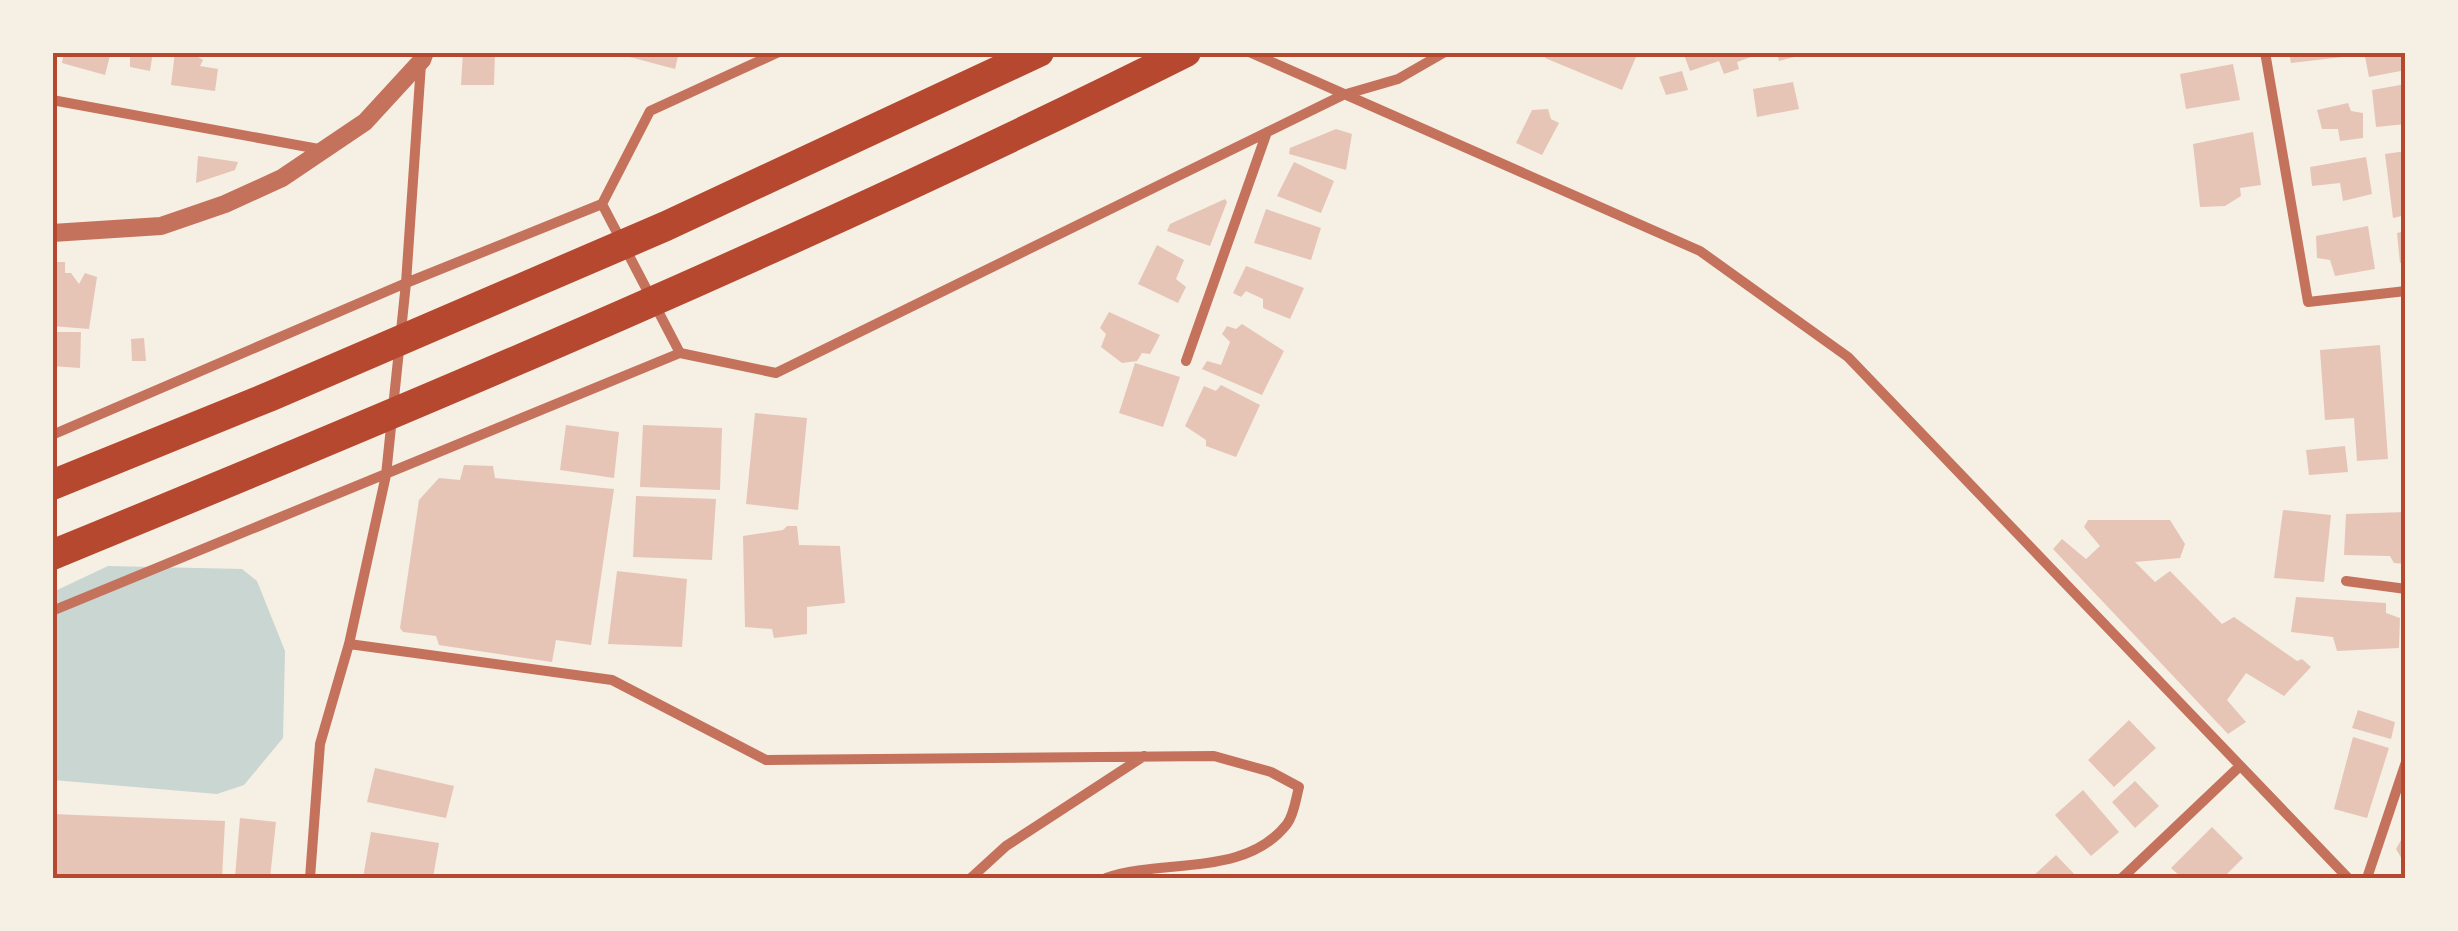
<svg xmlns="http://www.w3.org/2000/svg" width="2458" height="931" font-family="'Space Grotesk',sans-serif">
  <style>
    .water { fill: #c9d6d2 }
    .building { fill: #e6c5b7 }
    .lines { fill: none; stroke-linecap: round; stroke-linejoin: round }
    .minor { stroke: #c5725c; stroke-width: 10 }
    .tertiary { stroke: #c5725c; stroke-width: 18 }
    .motorway { stroke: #b5482f; stroke-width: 30 }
    .neatline { fill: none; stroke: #b5482f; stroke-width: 4 }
  </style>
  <rect width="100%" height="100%" fill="#f6efe4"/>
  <!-- water -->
  <path class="water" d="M108 566 242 569 257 581 285 651 283 738 244 785 217 794 53 780V592Z"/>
  <!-- building -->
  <path class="building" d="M64 52H111L105 75 62 63Z
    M153 52 150 71 130 67V56L121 53Z
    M175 52H190L203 60 200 66 218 69 215 91 171 85Z
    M463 52H495L494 85H461Z
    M611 52H679L675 69Z
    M1547 52H1638L1622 90 1545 58Z
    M1683 52H1762V53L1737 62 1739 69 1724 74 1719 61 1690 71Z
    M1777 52H1805V54L1779 61Z
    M2289 52H2350L2351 56 2291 63Z
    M2364 52H2406V70L2369 77Z
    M2233 64 2240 100 2186 109 2180 74Z
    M1682 71 1688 90 1666 95 1659 77Z
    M1793 82 1799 109 1757 117 1753 89Z
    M2406 84V124L2376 127 2372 90Z
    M2348 103 2351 111 2363 113V138L2340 141 2338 129H2322L2317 110Z
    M1548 109 1551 119 1559 123 1542 155 1516 143 1532 110Z
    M1336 129 1352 134 1346 170 1289 154 1290 148Z
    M2253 132 2261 185 2240 188 2241 196 2225 206 2200 207 2193 144Z
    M2406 151V215L2393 218 2385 154Z
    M198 156 238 162 235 170 196 183Z
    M2366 157 2372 194 2343 201 2340 183 2312 186 2310 167Z
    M1294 162 1334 181 1321 213 1277 196Z
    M1225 199 1227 202 1210 246 1167 231 1170 224Z
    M1266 209 1321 228 1311 260 1254 243Z
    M2368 226 2375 269 2335 276 2330 260 2317 258 2316 236Z
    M2406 231V263H2400L2397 233Z
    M1157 245 1184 260 1176 279 1186 287 1178 303 1138 284Z
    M52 262H65V273H71L79 284 85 273 97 277 89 329 52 326Z
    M1246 266 1304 288 1290 319 1263 308V299L1246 291 1241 297 1233 293Z
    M1109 312 1160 335 1150 354 1142 353 1137 361 1122 363 1101 347 1106 334 1100 328Z
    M1242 324 1284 351 1262 395 1202 369 1207 361 1221 365 1230 342 1222 334 1227 326 1236 329Z
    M52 332H81L80 368 52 366Z
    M144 338 146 361H132L131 339Z
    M2380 345 2388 459 2357 461 2354 418 2325 420 2320 350Z
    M1135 363 1180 377 1163 427 1119 413Z
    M1221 385 1260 405 1236 457 1206 446V440L1185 426 1204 386 1216 391Z
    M755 413 807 418 798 510 746 504Z
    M566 425 619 432 614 478 560 470Z
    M643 425 722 428 720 490 640 487Z
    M2345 446 2348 472 2309 475 2306 450Z
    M464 465 493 466 495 478 614 489 591 645 556 640 552 662 439 645 436 636 403 632 400 628 419 500 439 478 460 480Z
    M636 496 716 499 712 560 633 557Z
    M2283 510 2331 515 2324 582 2274 578Z
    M2406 512V564L2394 563 2390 556 2344 555 2346 514Z
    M2088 520H2170L2185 544 2180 558 2135 562 2155 582 2170 571 2222 624 2234 617 2297 661 2302 659 2311 667 2284 696 2246 673 2227 700 2246 722 2228 734 2053 549 2062 539 2086 559 2100 546 2084 527Z
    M787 526H797L799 545 840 546 845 603 807 607V634L774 638 772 629 745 627 743 536 783 530Z
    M617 571 687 579 682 647 608 644Z
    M2296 597 2386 603V613L2400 618 2399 648 2337 651 2333 637 2291 632Z
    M2358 710 2395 722 2391 739 2352 728Z
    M2129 720 2156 748 2114 787 2088 760Z
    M2353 737 2389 748 2367 818 2334 809Z
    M375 768 454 786 446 818 367 802Z
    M2135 781 2159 806 2135 828 2112 802Z
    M2083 790 2119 832 2091 856 2055 815Z
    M52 814 225 821 222 878H52Z
    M240 818 276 822 270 878 235 877Z
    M2212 827 2243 858 2223 878H2182L2171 868Z
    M2406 831V866L2396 849Z
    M371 832 439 843 433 878H363Z
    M2056 855 2078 878H2031Z"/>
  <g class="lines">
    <!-- minor -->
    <path class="minor" d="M1249 52 1700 251 1848 357 2348 878
      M2265 52 2308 302 2406 291
      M52 100 324 150
      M680 353 602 204 650 111 779 52
      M1186 361 1267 132
      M52 435 406 283 602 204
      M2346 581 2406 589
      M52 611 680 353 776 373 1343 95 1398 79 1445 52
      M349 644 612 680 766 760 1214 756 1271 772 1299 787C1296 798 1294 815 1287 824 1245 878 1164 858 1106 878
      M310 878 320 744 349 644 386 475 406 283 421 64
      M971 878 1006 846 1144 756
      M2122 878 2240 766
      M2367 878 2406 762"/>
    <!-- tertiary -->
    <path class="tertiary" d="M52 233 161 226 225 204 282 178 365 122 422 60 425 52"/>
    <!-- motorway -->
    <path class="motorway" d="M52 485 271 396 666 226 1039 52
      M52 555C435 398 816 237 1186 52"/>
  </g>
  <!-- border -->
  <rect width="2458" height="931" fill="none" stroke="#f6efe4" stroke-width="110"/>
  <rect x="55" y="55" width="2348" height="821" class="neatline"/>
</svg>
